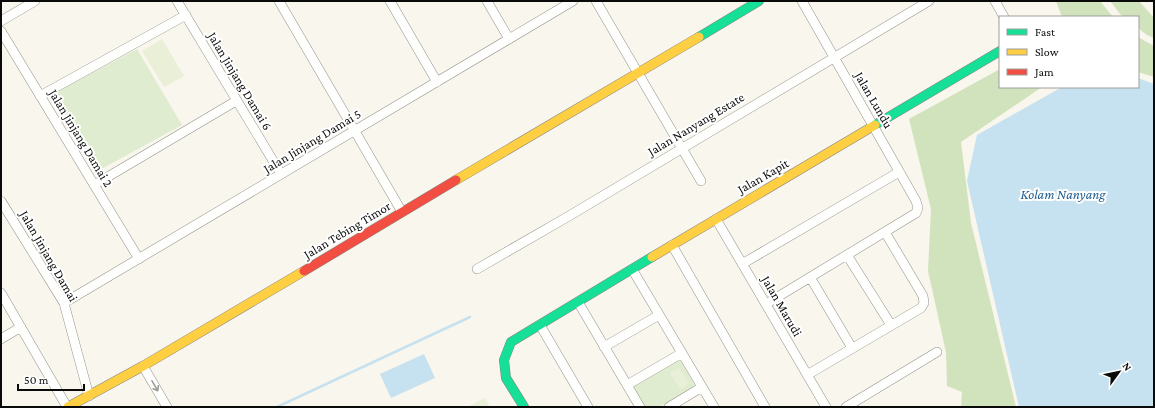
<svg xmlns="http://www.w3.org/2000/svg" width="1155" height="408" font-family="'Crimson Pro',serif">
  <style>
    .green { fill: #e0eccf }
    .forest { fill: #d1e3bd }
    .pitch { fill: #eaf0d8 }
    .water { fill: #c6e1ef }
    .lines { fill: none; stroke-linecap: round; stroke-linejoin: round }
    .stream { stroke: #c6e1ef; stroke-width: 2.5 }
    .street-casing { stroke: #91908c; stroke-width: 10 }
    .fast-casing { stroke: #888783; stroke-width: 10 }
    .slow-casing { stroke: #888783; stroke-width: 10 }
    .jam-casing { stroke: #888783; stroke-width: 10 }
    .street { stroke: #fefefc; stroke-width: 9 }
    .fast { stroke: #16e098; stroke-width: 9 }
    .slow { stroke: #ffcf43; stroke-width: 9 }
    .jam { stroke: #f24e42; stroke-width: 9 }
    .oneway { stroke: #9c9c9b }
    .labels { text-anchor: middle; dominant-baseline: central; stroke-width: 4; stroke-linejoin: round; paint-order: stroke }
    .street-label { font-size: 13px; fill: #0a0a0a; stroke: #fff }
    .water-label { font-size: 14px; font-style: italic; fill: #1f5d90; stroke: #fff }
  </style>
  <rect width="100%" height="100%" fill="#f8f6ed"/>
  <!-- green -->
  <path class="green" d="M137 49 182 125 96 172 51 95Z
    M680 360 695 386 660 407H644L633 387Z"/>
  <!-- forest -->
  <path class="forest" d="M1056 1H1100L1113 17H1062Z
    M1110 1H1139L1154 18V38L1147 35 1138 28V17H1124L1120 14Z
    M1138 37 1154 46V77L1138 72Z
    M1000 69V87H1042L961 142 971 223 1016 407H961L962 392 947 386 946 352 928 271 931 209 909 119Z"/>
  <!-- pitch -->
  <path class="pitch" d="M162 39 184 76 164 87 142 51Z
    M679 368 689 384 680 389 670 373Z
    M485 398 490 407H467Z"/>
  <!-- water -->
  <path class="water" d="M1138 78 1154 84V407H1019L967 181 977 135 1062 87H1138Z
    M424 354 435 378 391 398 380 374Z"/>
  <g class="lines">
    <!-- stream -->
    <path class="stream" d="M277 407 470 317"/>
    <!-- street casing -->
    <g class="street-casing">
      <path id="street" d="M177 1 281 174
        M279 1 402 212
        M390 1 437 82
        M487 1 509 39
        M596 1 701 181
        M995 1 1004 17
        M1 21 35 1
        M1 31 139 259
        M40 96 186 15
        M94 185 236 101
        M1 201 64 303 89 396
        M716 219 826 407
        M672 245 765 407
        M847 255 891 325
        M742 264 899 172
        M477 269 569 216 929 1
        M632 269 714 407
        M810 277 852 348
        M1 293 67 407
        M578 302 640 407
        M64 303 573 1
        M766 304 916 213 918 208 916 201 802 1
        M540 325 588 407
        M1 339 21 327
        M604 347 659 315
        M143 366 167 407
        M807 375 921 308 924 303 923 296 885 232
        M627 385 682 353
        M669 407 702 387
        M846 407 937 352"/>
    </g>
    <!-- fast casing -->
    <g class="fast-casing">
      <path id="fast" d="M699 37 759 1
        M875 125 1000 51
        M524 407 506 378 504 360 511 342 652 257"/>
    </g>
    <!-- slow casing -->
    <g class="slow-casing">
      <path id="slow" d="M456 180 699 37
        M652 257 875 125
        M68 407 143 366 304 271"/>
    </g>
    <!-- jam casing -->
    <g class="jam-casing">
      <path id="jam" d="M304 271 456 180"/>
    </g>
    <!-- street -->
    <use href="#street" class="street"/>
    <!-- fast -->
    <use href="#fast" class="fast"/>
    <!-- slow -->
    <use href="#slow" class="slow"/>
    <!-- jam -->
    <use href="#jam" class="jam"/>
  </g>
  <!-- one-way arrows -->
  <defs><path id="oneway-shaft" d="M-6 0H5M1.5-3L5.5 0L1.5 3" fill="none" stroke-width="1.6" stroke-linecap="round" stroke-linejoin="round"/></defs>
  <use class="oneway" href="#oneway-shaft" transform="translate(155 386) rotate(60)"/>
  <g class="labels">
    <!-- street labels -->
    <g class="street-label">
      <text transform="translate(240 81) rotate(59)">Jalan Jinjang Damai 6</text>
      <text transform="translate(874 100) rotate(60)">Jalan Lundu</text>
      <text transform="translate(696 124) rotate(-31)">Jalan Nanyang Estate</text>
      <text transform="translate(81 138) rotate(59)">Jalan Jinjang Damai 2</text>
      <text transform="translate(312 141) rotate(-31)">Jalan Jinjang Damai 5</text>
      <text transform="translate(763 176) rotate(-30)">Jalan Kapit</text>
      <text transform="translate(347 230) rotate(-31)">Jalan Tebing Timor</text>
      <text transform="translate(49 256) rotate(60)">Jalan Jinjang Damai</text>
      <text transform="translate(782 306) rotate(60)">Jalan Marudi</text>
    </g>
    <!-- water labels -->
    <g class="water-label">
      <text x="1063" y="194">Kolam Nanyang</text>
    </g>
  </g>
  <!-- border -->
  <rect width="1155" height="408" fill="none" stroke="#0a0a0a" stroke-width="4"/>
  <!-- legend -->
  <rect x="999" y="16" width="140" height="72" fill="#ffffff" stroke="#9d9d9d"/>
  <rect x="1007" y="29" width="20" height="6" fill="#16e098" stroke="#9d9d9d"/>
  <text x="1035" y="36" font-size="12" fill="#0a0a0a">Fast</text>
  <rect x="1007" y="49" width="20" height="6" fill="#ffcf43" stroke="#9d9d9d"/>
  <text x="1035" y="56" font-size="12" fill="#0a0a0a">Slow</text>
  <rect x="1007" y="69" width="20" height="6" fill="#f24e42" stroke="#9d9d9d"/>
  <text x="1035" y="76" font-size="12" fill="#0a0a0a">Jam</text>
  <!-- north arrow -->
  <g transform="translate(1119 372) rotate(57)" stroke="#ffffff" stroke-width="3" paint-order="stroke">
  <path d="M0-3L7 15L0 10L-7 15Z" fill="#0a0a0a"/>
  <text y="-6" font-size="11" font-weight="bold" text-anchor="middle" fill="#0a0a0a">N</text>
  </g>
  <!-- scale -->
  <path d="M18 384v6h66v-6" fill="none" stroke="#0a0a0a" stroke-width="2"/>
  <text x="24" y="384" font-size="12" fill="#0a0a0a" stroke="#ffffff" stroke-width="3" paint-order="stroke">50 m</text>
</svg>
